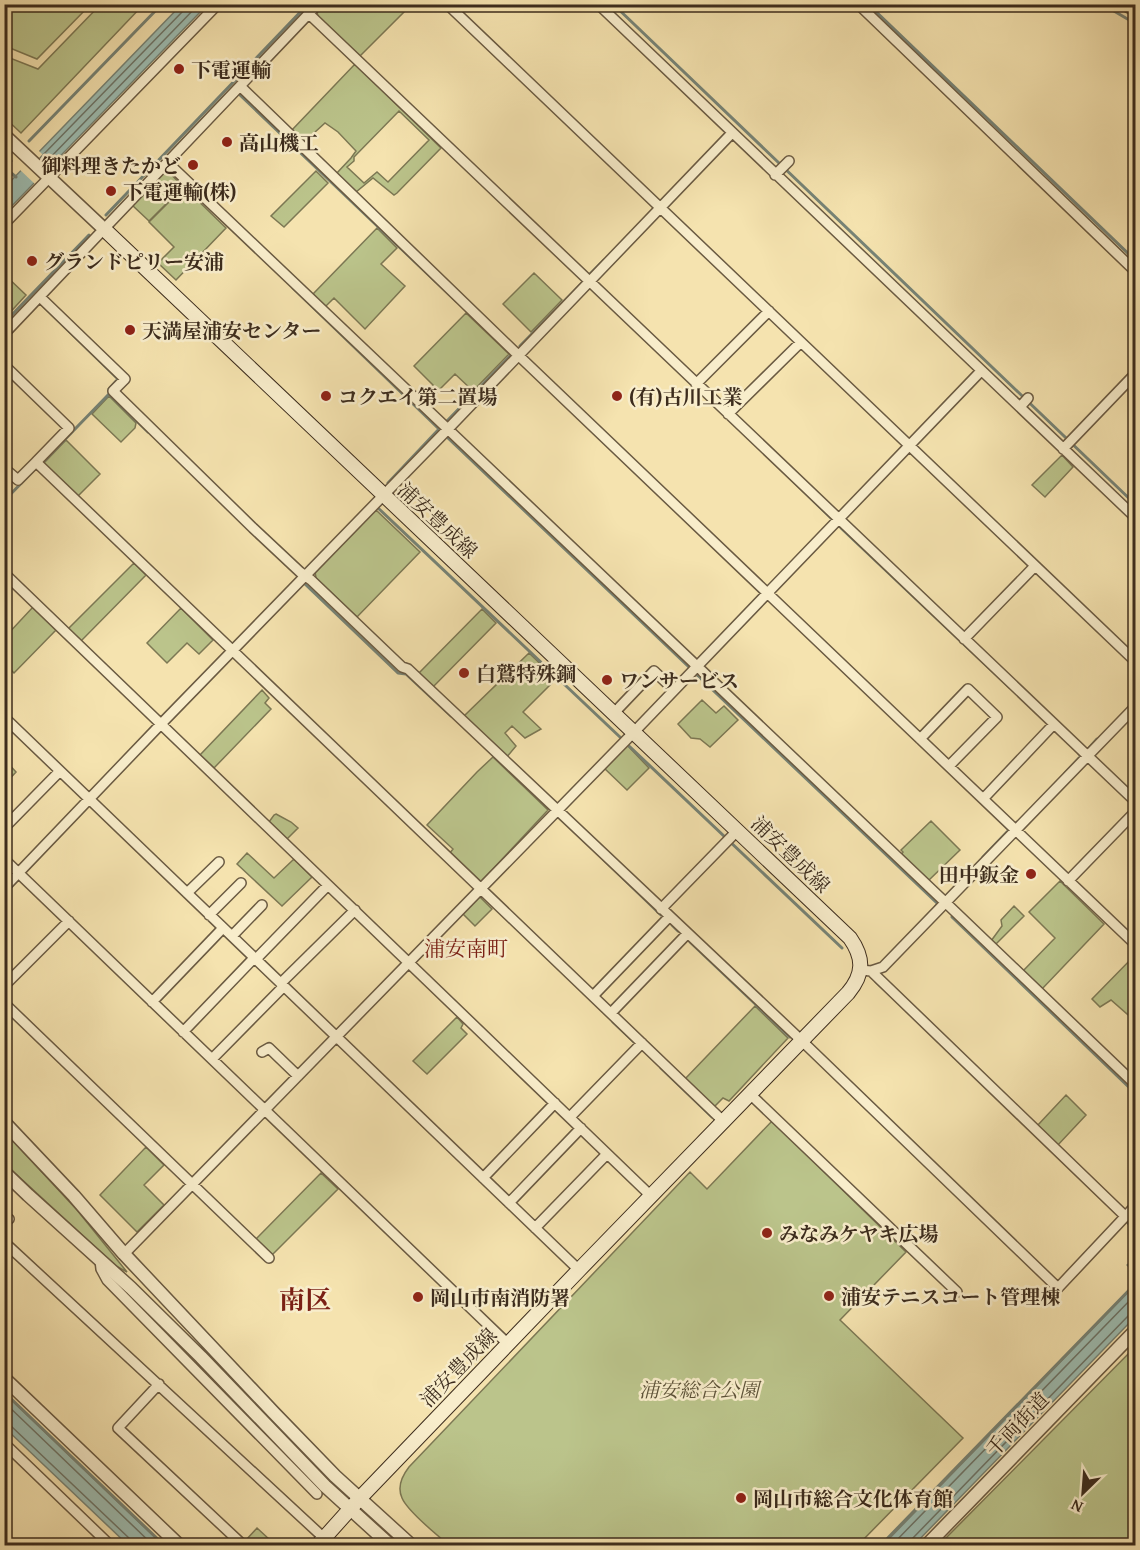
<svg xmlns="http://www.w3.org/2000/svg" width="1140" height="1550" font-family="'Gentium Book Plus','Noto Serif JP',serif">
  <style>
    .green { fill: #bbc48b; stroke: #7c7854; stroke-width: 1.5; fill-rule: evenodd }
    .water { fill: #9dbdb2; stroke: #768376; stroke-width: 1.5 }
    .pier { fill: #f5e3af }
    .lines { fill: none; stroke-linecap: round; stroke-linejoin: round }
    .shore { stroke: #6c7468; stroke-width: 1.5 }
    .stream { stroke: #768376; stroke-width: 3 }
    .river { stroke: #9dbdb2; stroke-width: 16 }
    .minor-casing { stroke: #6a5a42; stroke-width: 12 }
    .tertiary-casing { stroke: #6a5a42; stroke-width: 15 }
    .secondary-casing { stroke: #3c2c1d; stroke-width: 16 }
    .minor { stroke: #f8edcb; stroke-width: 9 }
    .tertiary { stroke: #f8edcb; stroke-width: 12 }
    .secondary { stroke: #f8edcb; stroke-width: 14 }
    .poi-dot { fill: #8f2418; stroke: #f8edcb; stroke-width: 2 }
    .labels { text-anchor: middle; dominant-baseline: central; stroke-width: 5; stroke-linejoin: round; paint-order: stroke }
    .poi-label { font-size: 20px; font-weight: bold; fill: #3c2c1d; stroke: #f8edcb; text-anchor: start }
    .street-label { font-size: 20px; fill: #3c2c1d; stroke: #f8edcb }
    .park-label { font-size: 20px; font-style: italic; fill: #5c5238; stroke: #f8edcb }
    .neighbourhood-label { font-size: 21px; fill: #7a1f14; stroke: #f8edcb }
    .district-label { font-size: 26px; font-weight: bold; fill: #7a1f14; stroke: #f8edcb }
  </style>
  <rect width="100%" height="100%" fill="#f5e3af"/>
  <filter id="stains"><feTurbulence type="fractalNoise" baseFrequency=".00333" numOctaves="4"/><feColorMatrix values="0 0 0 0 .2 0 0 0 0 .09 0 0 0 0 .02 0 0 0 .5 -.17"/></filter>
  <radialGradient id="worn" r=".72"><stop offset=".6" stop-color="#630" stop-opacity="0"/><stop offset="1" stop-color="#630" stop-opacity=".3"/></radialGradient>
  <!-- green -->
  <path class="green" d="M4 5 5 4 90 5 37 59 5 46Z
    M100 5H143L21 133 5 118V56L38 69Z
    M325 5H402L407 9 360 56 318 17 317 12Z
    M1114 5H1135V18Z
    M355 64 441 148 397 193 394 195 373 178 356 192 336 174 351 158 356 151 338 132 325 123 303 143 291 131ZM399 111 429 140 388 182 377 172 364 183 347 167 354 161V157Z
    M167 170 183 187 149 221 132 205Z
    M316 171 328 183 284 227 271 216Z
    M184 187 226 228 176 280 158 263 174 247 149 222Z
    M377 228 397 248 381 264 405 286 365 329 334 298 325 307 313 294Z
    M534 273 562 300 531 332 503 304Z
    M4 274 26 295 5 318H4Z
    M466 313 509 354 473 391 455 374 426 403 421 398 433 385 414 366Z
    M109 396 136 423 135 428 121 442 92 414Z
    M66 440 100 474 78 496 43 464Z
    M1062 455 1073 467 1045 497 1032 485Z
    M376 510 420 552 357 617 316 578 315 571Z
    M134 563 146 575 81 641 68 629Z
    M33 607 56 630 14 673 5 664V637Z
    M181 608 213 640 199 654 187 643 167 663 147 643Z
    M482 609 496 623 432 688 418 674Z
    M529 653 556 679 523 712 541 729 525 738 512 726 505 733 516 746 506 758 464 716Z
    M262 690 269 698 265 703 271 709 214 768 200 755Z
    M702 700 716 713 724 706 738 720 710 747 700 739 691 738 678 724Z
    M627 745 649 768 627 790 603 767Z
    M493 757 548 810 480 883 449 854 453 849 427 825 477 772Z
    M5 760 16 772 5 784H4Z
    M276 814 291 822 298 828 287 839 269 822 274 815Z
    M931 821 960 850 928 881 901 855 903 852 901 850Z
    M247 853 274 878 294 859 312 877 282 906 237 864Z
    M1060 881 1104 924 1042 989 1023 971 1055 938 1029 912Z
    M479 896 492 909 475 926 462 913Z
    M1014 906 1024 916 995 945 991 941 1002 926 1001 920Z
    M1135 955V1021L1111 1000 1100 1007 1092 999Z
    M755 1006 788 1038 729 1101 723 1098 714 1107 685 1079Z
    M457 1017 463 1024 461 1028 467 1034 427 1074 413 1061Z
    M1066 1095 1086 1115 1057 1146 1037 1126Z
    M772 1121 906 1252 840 1320 963 1438 858 1545H449C438 1536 407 1510 402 1498 397 1487 402 1476 409 1467L690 1172 707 1189Z
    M4 1131 77 1210 127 1272 116 1266 5 1164Z
    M146 1147 164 1165 144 1185 164 1205 137 1232 100 1195Z
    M321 1173 338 1189 271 1256 255 1240Z
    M1135 1347V1545H939Z
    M257 1528 269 1539 264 1545H252L246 1540Z"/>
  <!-- water -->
  <path class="water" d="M181 5H207L5 213V187Z
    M1135 1285V1317L914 1545H883Z
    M4 1394H5L163 1545H128L5 1428Z"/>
  <!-- pier -->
  <path class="pier" d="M37 149 54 166 36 185 18 168Z"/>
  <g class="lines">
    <!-- shore -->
    <path class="shore" d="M40 158 183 11 185 4
      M45 163 199 4
      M4 1402 154 1546
      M4 1424 11 1426 130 1539 132 1546
      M891 1546 1136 1294
      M910 1546 912 1539 1129 1315 1136 1313"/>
    <!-- stream -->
    <path class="stream" d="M613 4 1136 505
      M868 4 1136 261
      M1102 4 1136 24
      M240 95 456 301
      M29 141 162 4
      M11 161 4 167 16 177
      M106 215 308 4
      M590 274 604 260
      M293 288 439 429 388 483
      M40 303 118 379 109 389V394L148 432
      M4 323 89 235
      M520 346 584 281 582 279
      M447 421 512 354H511
      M448 438 690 668
      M43 462 109 394
      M788 476 832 519
      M4 501 37 467 39 468
      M378 508 621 738
      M841 528 1009 687
      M305 584 398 673 406 674 451 716
      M696 674 938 904 936 906
      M629 746 842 948
      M1088 749 1097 739
      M1065 773 1081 756 1079 754
      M983 857 1009 830 1007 827
      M604 860 661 915
      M952 917 1136 1094
      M672 925 678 931
      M690 942 790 1037
      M876 982 892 997
      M613 1022 634 1042
      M661 1068 712 1117
      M1128 1223 1136 1230
      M1128 1265 1136 1261
      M4 1392 165 1546
      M880 1546 1136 1283"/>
    <!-- river -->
    <path class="river" d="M4 1541 9 1546"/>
    <!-- minor casing -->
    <g class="minor-casing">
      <path id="minor" d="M447 4 1136 662
        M598 4 1136 518
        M858 4 1136 272
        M309 14 1136 802
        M240 86 518 355 1136 945
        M4 152 14 144
        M167 162 946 903 1136 1085
        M775 175 789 161
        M4 224 218 4
        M40 297 125 379 113 391 253 528 300 572 311 580 402 667 408 669 802 1041 1058 1288 1136 1205
        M4 334 318 4
        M4 365 69 428 36 462
        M696 384 769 311
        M1020 407 1028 398
        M728 414 801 342
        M1063 449 1136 373
        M4 468 18 480 36 462 723 1121
        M4 573 651 1196
        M964 639 1035 566
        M614 713 654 671 674 690
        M4 717 579 1270
        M920 739 968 689 997 717 949 766
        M983 799 1054 724
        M4 828 60 771
        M4 859 508 1344
        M1068 881 1136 811
        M4 888 161 724 447 430 732 133
        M187 893 219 862
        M661 909 737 831
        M209 915 241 883
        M232 936 262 905
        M256 959 328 885
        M860 970 871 971 883 967 1136 706
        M871 971 1125 1216
        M281 983 355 910
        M4 986 69 921
        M593 996 669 917
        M152 1002 223 928
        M4 1003 269 1258
        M611 1013 687 934
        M183 1032 254 958
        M262 1052 269 1048 298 1076
        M212 1059 284 986
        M750 1094 957 1292
        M570 1117 642 1043
        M483 1178 555 1103
        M509 1203 581 1128
        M4 1223 9 1219
        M535 1228 607 1154
        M4 1242 324 1538
        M124 1254 634 732 981 371
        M100 1260 101 1269 107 1280 317 1494
        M159 1384 118 1428 244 1546
        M4 1443 111 1546"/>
    </g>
    <!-- tertiary casing -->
    <g class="tertiary-casing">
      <path id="tertiary" d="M4 135 104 229
        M4 1122 74 1196 124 1254 274 1413 335 1476 412 1546
        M4 1172 28 1195 131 1288 201 1357 325 1486 391 1546
        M4 1378 180 1546
        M926 1546 1136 1330"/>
    </g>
    <!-- secondary casing -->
    <g class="secondary-casing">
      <path id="secondary" d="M104 229 850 938C864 958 864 974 848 993L579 1270 360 1498 317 1546"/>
    </g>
    <!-- minor -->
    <use href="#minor" class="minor"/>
    <!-- tertiary -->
    <use href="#tertiary" class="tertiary"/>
    <!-- secondary -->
    <use href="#secondary" class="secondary"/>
  </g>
  <!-- markers -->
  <g class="poi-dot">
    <circle cx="179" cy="69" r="6"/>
    <circle cx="227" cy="142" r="6"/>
    <circle cx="193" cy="165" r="6"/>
    <circle cx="111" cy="191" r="6"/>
    <circle cx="32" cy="261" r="6"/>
    <circle cx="130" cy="330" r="6"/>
    <circle cx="326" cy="396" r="6"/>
    <circle cx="617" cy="396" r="6"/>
    <circle cx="464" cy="673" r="6"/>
    <circle cx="607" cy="680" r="6"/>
    <circle cx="1031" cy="874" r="6"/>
    <circle cx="767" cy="1233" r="6"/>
    <circle cx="829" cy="1296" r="6"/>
    <circle cx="418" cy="1297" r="6"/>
    <circle cx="741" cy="1498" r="6"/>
  </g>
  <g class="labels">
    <!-- poi labels -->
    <g class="poi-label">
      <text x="191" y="69">下電運輸</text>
      <text x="239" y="142">高山機工</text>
      <text x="181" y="165" text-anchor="end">御料理きたかど</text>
      <text x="123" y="191">下電運輸(株)</text>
      <text x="44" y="261">グランドピリー安浦</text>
      <text x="142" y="330">天満屋浦安センター</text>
      <text x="338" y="396">コクエイ第二置場</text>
      <text x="629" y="396">(有)古川工業</text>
      <text x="476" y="673">白鷲特殊鋼</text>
      <text x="619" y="680">ワンサービス</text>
      <text x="1019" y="874" text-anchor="end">田中鈑金</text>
      <text x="779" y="1233">みなみケヤキ広場</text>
      <text x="841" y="1296">浦安テニスコート管理棟</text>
      <text x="430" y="1297">岡山市南消防署</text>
      <text x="753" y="1498">岡山市総合文化体育館</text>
    </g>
    <!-- street labels -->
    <g class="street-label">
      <text transform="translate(438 520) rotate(43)">浦安豊成線</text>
      <text transform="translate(791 854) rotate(44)">浦安豊成線</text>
      <text transform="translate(458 1367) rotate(-46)">浦安豊成線</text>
      <text transform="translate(1017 1424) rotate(-46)">千両街道</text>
    </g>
    <!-- park labels -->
    <g class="park-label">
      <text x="699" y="1389">浦安総合公園</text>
    </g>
    <!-- neighbourhood labels -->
    <g class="neighbourhood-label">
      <text x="466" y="948">浦安南町</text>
    </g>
    <!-- district labels -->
    <g class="district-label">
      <text x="305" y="1299">南区</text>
    </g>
  </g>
  <!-- margin -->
  <rect width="1140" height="1550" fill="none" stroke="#f5e3af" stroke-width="24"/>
  <rect x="6" y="6" width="1128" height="1538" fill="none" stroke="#3c2c1d" stroke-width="3"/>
  <rect x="12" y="12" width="1116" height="1526" fill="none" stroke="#3c2c1d" stroke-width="1.5"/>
  <!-- north arrow -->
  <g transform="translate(1083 1493) rotate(205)" stroke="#f8edcb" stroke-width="4.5" paint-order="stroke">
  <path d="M0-4.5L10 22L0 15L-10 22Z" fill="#3c2c1d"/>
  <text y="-9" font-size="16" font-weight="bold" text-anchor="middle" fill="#3c2c1d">N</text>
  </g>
  <rect width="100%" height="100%" filter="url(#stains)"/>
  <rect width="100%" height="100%" fill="url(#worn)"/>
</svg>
